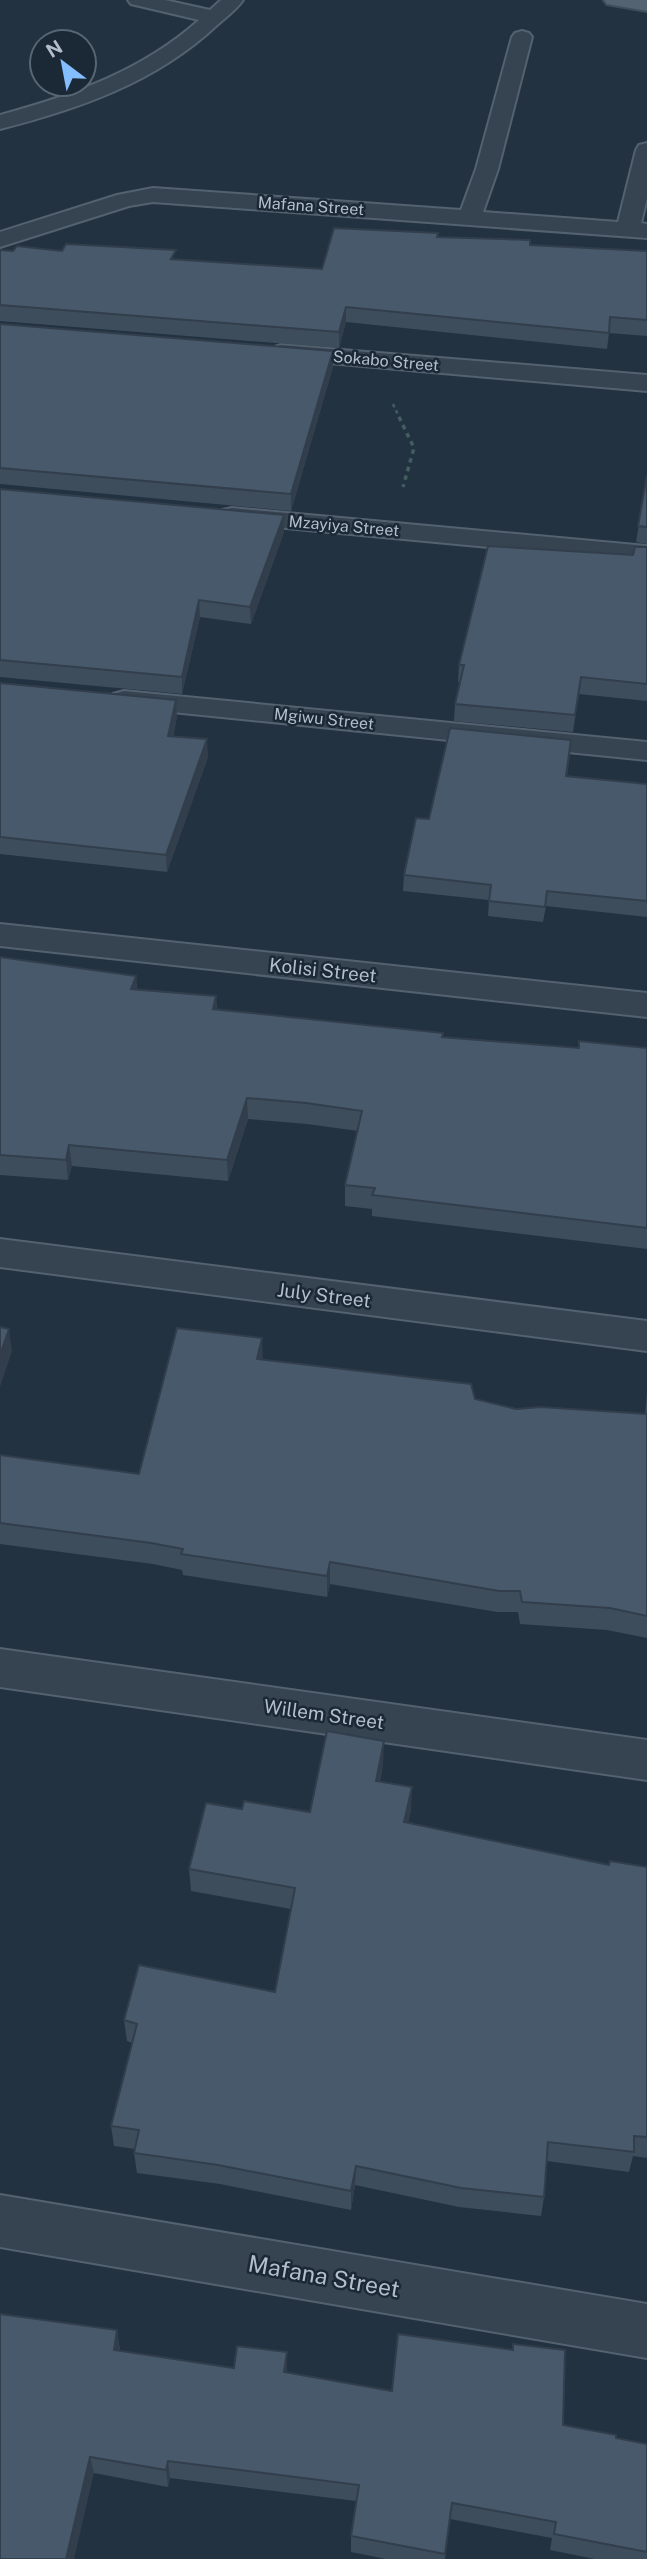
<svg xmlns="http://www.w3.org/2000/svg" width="647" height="2559" font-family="'Public Sans',sans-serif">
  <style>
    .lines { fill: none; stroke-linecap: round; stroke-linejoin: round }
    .minor-casing { stroke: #54616f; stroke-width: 4 }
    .major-casing { stroke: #404d5a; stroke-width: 4 }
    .path-far1 { stroke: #425e5f; stroke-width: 2.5; stroke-dasharray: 3.5 3.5; stroke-linecap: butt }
    .path { stroke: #425e5f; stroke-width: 3.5; stroke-dasharray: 4.5 4.5; stroke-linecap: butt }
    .minor { fill: #364451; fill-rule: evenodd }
    .major { fill: #546371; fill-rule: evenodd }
    .wall { fill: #3e4d5c }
    .shaded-wall { fill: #323e4b }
    .building { fill: #48596b; stroke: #323e4b; stroke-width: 2 }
    .labels { text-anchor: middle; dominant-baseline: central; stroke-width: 5; stroke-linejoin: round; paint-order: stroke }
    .far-street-label { font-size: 16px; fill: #b3becc; stroke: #1b2936 }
    .street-label { font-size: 19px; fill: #b3becc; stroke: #1b2936 }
    .near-street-label { font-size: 23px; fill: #b3becc; stroke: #1b2936 }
  </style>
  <rect width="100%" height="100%" fill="#223241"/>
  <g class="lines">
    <!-- minor casing -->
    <g class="minor-casing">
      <path id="minor" d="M128 0H165L210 10 221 0H243C236 10 225 18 216 26 156 82 79 109 0 129V115C73 95 142 71 199 20L131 4Z
        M522 31 529 33 532 37 498 169 483 212 618 222 636 150 639 145 647 143V198L641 223 647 224V238L153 202 129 206 0 247V232L117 195 153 188 461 210 476 169 512 37 515 33Z
        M281 345 647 375V391L272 358 268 353 272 348Z
        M232 508 647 546V562L222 522 218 516 222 510Z
        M124 691 647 742V760L113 706 109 700 113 694Z
        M0 924 647 993V1017L0 946Z
        M0 1239 647 1321V1351L0 1267Z
        M0 1649 647 1740V1780L0 1687Z
        M0 2195 647 2304V2358L0 2247Z"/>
    </g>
    <!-- major casing -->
    <g class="major-casing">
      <path id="major" d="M604 0H647V11L607 4Z"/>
    </g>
    <!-- path-far1 -->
    <path class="path-far1" d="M393 404 400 419"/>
    <!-- path -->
    <path class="path" d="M399 417 414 448 403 487"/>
    <!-- minor -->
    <use href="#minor" class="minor"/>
    <!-- major -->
    <use href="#major" class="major"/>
  </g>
  <!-- wall -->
  <path class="wall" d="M438 233V237L530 245 647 251V336L609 333 607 349 346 322 339 348 0 321V250L13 251H62L322 269Z
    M0 324 333 351V367L291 511 0 484Z
    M647 475V544L636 542Z
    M0 489 284 532 251 624 200 617 182 694 0 677Z
    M647 547V701L579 694 573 732 454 721 455 704 460 682H458L459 665Z
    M0 683 177 717 173 737 208 757 167 872 0 854Z
    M570 755 567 776 647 784V917L546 906 543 922 488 916 489 900 403 891 404 875 429 819Z
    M0 957 136 976 137 990 216 996 217 1010 443 1037 579 1048H647V1249L372 1216V1209L345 1206V1185L358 1131 307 1124 248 1119 228 1181 72 1166 68 1180 0 1175Z
    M263 1360 475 1399 516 1409 645 1414 647 1393V1638L607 1630 520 1624 518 1612H497L330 1584 327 1597 183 1575 182 1570 153 1564 0 1544V1455L139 1474Z
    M383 1764 380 1781 411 1810 408 1823 609 1865 647 1867V2158L633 2156 629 2172 547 2161 544 2197 541 2216 459 2207 355 2185 351 2210 220 2184 137 2173 134 2153 135 2149 114 2146 111 2126 132 2043 127 2041 124 2020 275 1992 291 1909 191 1891 189 1869 242 1809 310 1812Z
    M117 2330 120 2351 234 2368 287 2352V2373L392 2391 512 2350 513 2344 563 2425 616 2438 647 2444V2559H595L550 2550 552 2538 450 2519 445 2559H386L351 2552V2536L356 2501 170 2478 168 2487 94 2473 0 2559Z"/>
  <!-- shaded-wall -->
  <path class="shaded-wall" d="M346 307V322L339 348V332Z
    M333 351V367L291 511V494Z
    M284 515V532L251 624 250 607Z
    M199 600 200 617 182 694V677Z
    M581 677 579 694 573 732 575 715Z
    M176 700 177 717 169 753 168 736Z
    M207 739 208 757 167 872 166 855Z
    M136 976 137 997 131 989Z
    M216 996 217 1017 213 1009Z
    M247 1098 248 1119 228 1181 227 1160Z
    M69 1145 72 1166 68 1180 66 1160Z
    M9 1329 12 1351 0 1387V1355Z
    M262 1338 263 1361 257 1359Z
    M330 1562V1584L327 1597V1576Z
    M384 1741 383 1764 375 1803 376 1781Z
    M412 1787 411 1810 403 1845 404 1822Z
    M356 2166 355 2185 351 2210V2191Z
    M117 2330 120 2349 117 2368 114 2350Z
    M287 2352V2370L284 2390V2372Z
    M90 2457 94 2473 74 2559H66Z
    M168 2461 170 2478 168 2487 166 2470Z"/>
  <!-- building -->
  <path class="building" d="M334 228 438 233 437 237 530 240V245L647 251V320L610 317 609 333 346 307 339 332 0 305V250L13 251 17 246 62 251 66 244 176 250 171 259 322 269Z
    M0 324 333 351 291 494 0 468Z
    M647 475V527L638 526Z
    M0 489 284 515 250 607 199 600 182 677 0 660Z
    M488 546 633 555 635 547H647V684L581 677 575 715 455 704 464 665H459Z
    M0 683 176 700 168 736 207 739 166 855 0 837Z
    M450 728 571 740 566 776 647 784V901L547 891 545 907 489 901 491 885 404 875 416 818 429 819Z
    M0 957 136 976 131 989 216 996 213 1009 443 1033 442 1037 579 1048V1041L647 1048V1228L372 1195 375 1188 345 1185 362 1111 306 1103 247 1098 227 1160 69 1145 66 1160 0 1155Z
    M0 1327 9 1329 0 1355Z
    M177 1328 262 1338 257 1359 471 1384 475 1399 516 1409 541 1407 647 1414V1616L610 1608 522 1602 520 1591H499L330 1562 327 1576 181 1554 183 1549 151 1543 0 1523V1455L139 1474Z
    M327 1731 384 1741 376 1781 412 1787 404 1822 609 1865 610 1861 647 1867V2137L634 2136V2152L548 2142 544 2197 461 2188 356 2166 351 2191 218 2165 134 2153 139 2130 111 2126 137 2024 124 2020 139 1965 275 1992 295 1888 189 1869 206 1803 242 1809 244 1801 310 1812Z
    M0 2314 117 2330 114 2350 234 2368 237 2346 287 2352 284 2372 392 2391 398 2334 513 2350V2344L565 2350 563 2425 616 2435V2438L647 2444V2552L554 2534 556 2522 452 2503 445 2554 351 2536 359 2485 168 2461 166 2470 90 2457 66 2559H0Z"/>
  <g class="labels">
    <!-- far-street labels -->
    <g class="far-street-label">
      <text transform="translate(311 206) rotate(4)">Mafana Street</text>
      <text transform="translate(386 361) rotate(5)">Sokabo Street</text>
      <text transform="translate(344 526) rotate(5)">Mzayiya Street</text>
      <text transform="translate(324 719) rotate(6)">Mgiwu Street</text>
    </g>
    <!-- street labels -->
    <g class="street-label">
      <text transform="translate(323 970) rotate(6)">Kolisi Street</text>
      <text transform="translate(324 1295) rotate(7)">July Street</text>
      <text transform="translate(324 1714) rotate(8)">Willem Street</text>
    </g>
    <!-- near-street labels -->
    <g class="near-street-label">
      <text transform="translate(324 2276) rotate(10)">Mafana Street</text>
    </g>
  </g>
  <!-- north arrow -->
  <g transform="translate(63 63) rotate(328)"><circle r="33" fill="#1b2936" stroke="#586572" stroke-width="2"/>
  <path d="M0-5L12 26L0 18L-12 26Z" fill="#84beff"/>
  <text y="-10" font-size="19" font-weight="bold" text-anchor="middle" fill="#b3becc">N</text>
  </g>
</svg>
